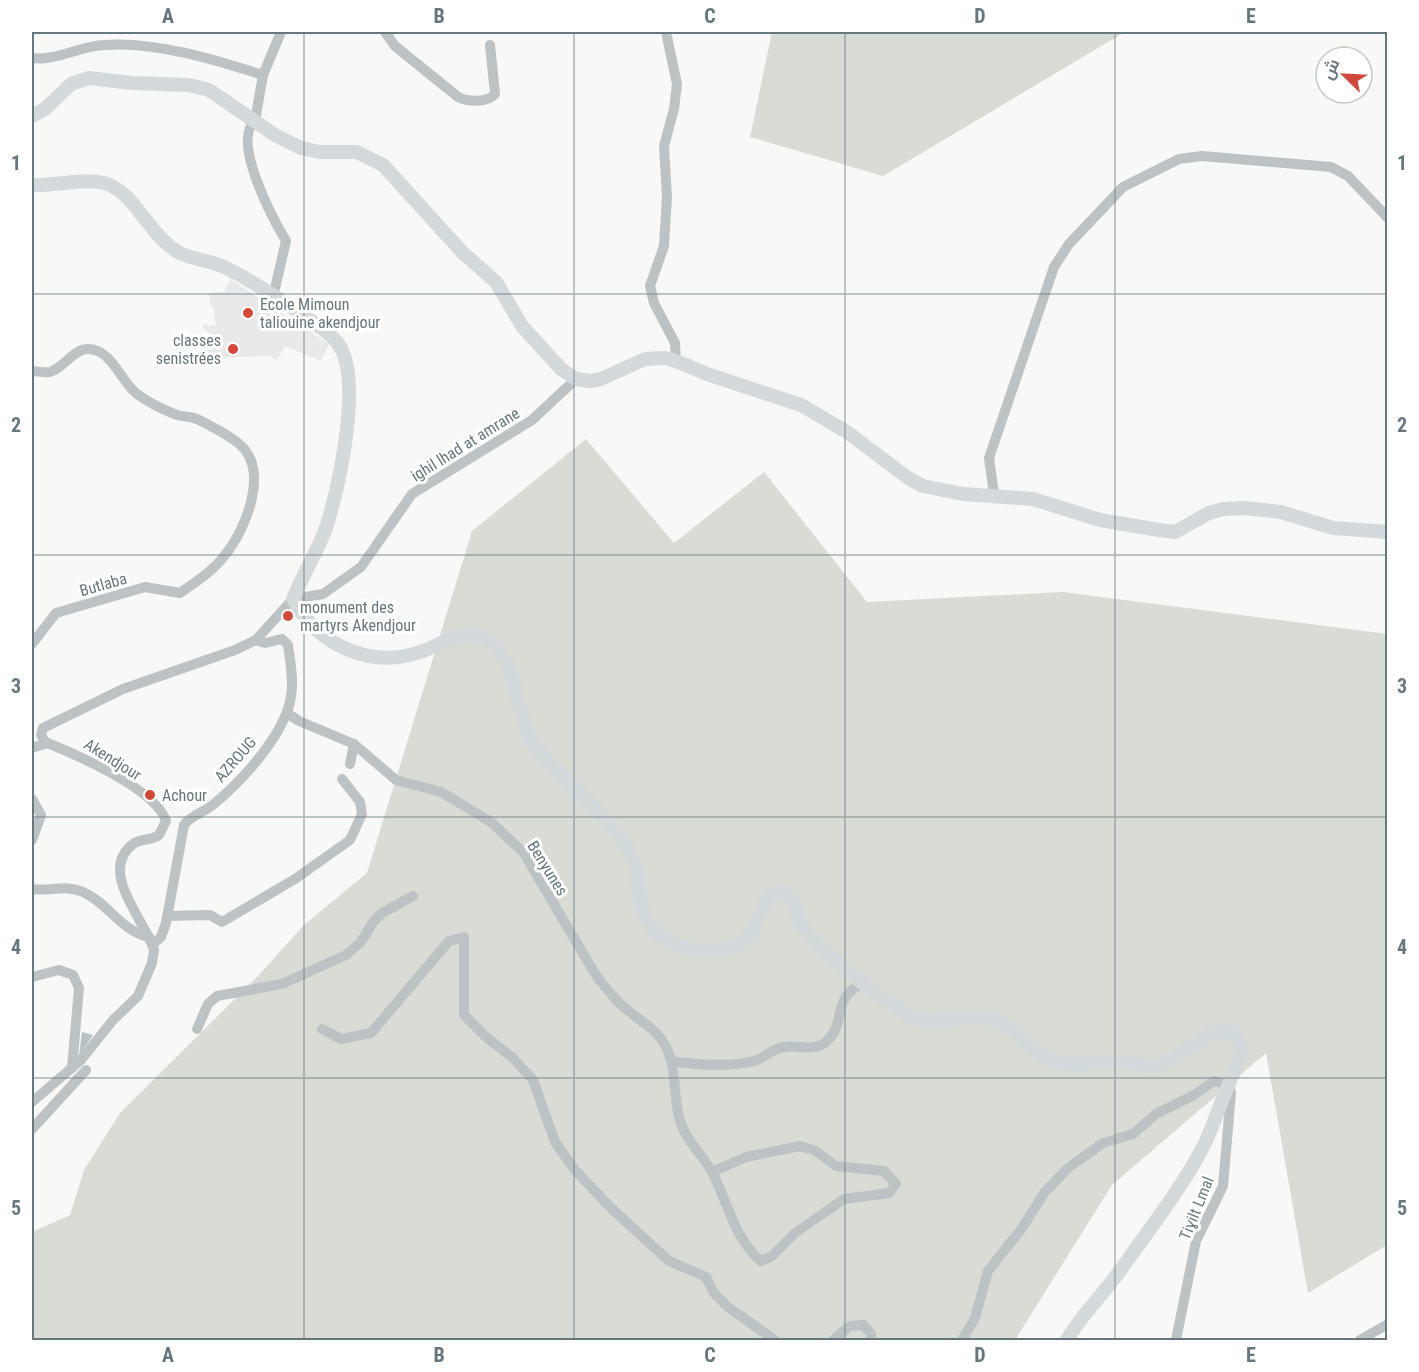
<svg xmlns="http://www.w3.org/2000/svg" width="1419" height="1372" font-family="'Roboto Condensed',Cairo,sans-serif">
  <style>
    .built { fill: #e9e9e9 }
    .green { fill: #d9dcd5 }
    .water { fill: #b6c3c5 }
    .lines { fill: none; stroke-linecap: round; stroke-linejoin: round }
    .minor { stroke: #bdc3c5; stroke-width: 10 }
    .major { stroke: #d4d9db; stroke-width: 14 }
    .grid { fill: none; stroke: #66777d; stroke-width: 1.5; stroke-opacity: 0.55 }
    .poi-dot { fill: #d2493b; stroke: #fff; stroke-width: 2 }
    .labels { text-anchor: middle; stroke-width: 6; stroke-linejoin: round; paint-order: stroke }
    .poi-label { font-size: 16px; fill: #66777d; stroke: #fff; text-anchor: start }
    .street-label { font-size: 16px; fill: #66777d; stroke: #fff }
    .neatline { fill: none; stroke: #66777d; stroke-width: 2 }
    .grid-label { font-size: 20px; text-anchor: middle; font-weight: bold; fill: #66777d }
  </style>
  <rect width="100%" height="100%" fill="#f8f8f6"/>
  <polygon class="built" points="230,279 329,344 321,361 285,346 277,360 270,356 216,358 216,354 207,354 207,347 210,346 209,333 202,327 205,323 208,326 216,325 213,306 210,306 209,293 224,292"/>
  <g class="green">
    <polygon points="772,32 1125,32 883,176 750,137"/>
    <polygon points="586,439 674,543 764,472 867,602 1063,592 1387,634 1387,1245 1308,1293 1266,1053 1112,1185 1015,1340 32,1340 32,1232 70,1215 84,1170 120,1113 258,976 304,925 367,873 472,531"/>
  </g>
  <polygon class="water" points="82,1032 93,1035 79,1056"/>
  <g class="lines">
    <g class="minor">
      <path d="M385,32L395,46L458,97C468,102 487,103 495,94L490,45"/>
      <polyline points="666,32 677,84 674,109 664,146 667,197 664,246 650,286 654,303 675,343 676,361"/>
      <path d="M32,58C56,61 80,46 104,45C155,41 216,60 263,75"/>
      <path d="M273,297L286,241C273,219 231,141 255,121L263,75L281,32"/>
      <path d="M32,371C37,371 44,373 50,372C64,368 73,349 88,349C112,349 121,382 137,394C148,402 164,410 177,415C184,417 193,416 199,420C211,426 227,434 238,443C271,469 246,529 225,555C213,571 197,581 180,593L145,587L56,613L32,644"/>
      <polyline points="994,494 989,458 1054,267 1069,244 1123,187 1179,159 1202,156 1331,167 1348,176 1388,218"/>
      <path d="M287,713L299,721L354,744L396,780L441,792L491,822L523,852L597,977C606,988 614,999 625,1008C638,1020 657,1029 665,1045C677,1067 673,1093 679,1117C684,1139 702,1154 712,1172C727,1200 735,1241 761,1261L772,1256L795,1233L844,1199L889,1193L896,1184L884,1171L836,1166L814,1150L800,1146L746,1157L712,1172"/>
      <polyline points="32,748 47,743"/>
      <polyline points="350,764 354,744"/>
      <polyline points="32,799 41,815 32,840"/>
      <path d="M32,889C49,892 66,884 83,892C108,903 121,931 149,937"/>
      <polyline points="167,916 210,915 222,922 295,879 350,840 362,814 360,802 342,779"/>
      <path d="M152,945L161,937L166,923L184,825C191,815 205,812 214,804C243,780 286,733 291,696C294,680 290,661 288,645L282,639L265,643L256,640"/>
      <polyline points="32,977 59,970 73,975 79,988 72,1068"/>
      <polyline points="197,1029 208,1004 217,996 282,984 346,955 361,942 373,922 382,913 413,896"/>
      <polyline points="322,1029 341,1039 371,1033 449,941 464,937 464,1015 486,1037 512,1057 533,1080 555,1142 575,1170 610,1207 669,1261 706,1277 714,1293 729,1308 775,1340"/>
      <path d="M672,1061C695,1065 732,1067 754,1061C765,1058 772,1049 783,1047C798,1044 814,1053 827,1041C848,1021 829,999 865,982"/>
      <path d="M32,1102L81,1060L113,1020L138,996L152,963L154,950C146,921 97,872 133,844C141,838 151,841 159,835L166,821C156,789 75,754 45,742L41,735L43,728L123,689L235,650L256,640L293,599L323,594L361,567L412,494L532,420L576,379"/>
      <polyline points="32,1129 86,1070"/>
      <polyline points="833,1340 850,1326 863,1325 871,1333 871,1340"/>
      <polyline points="962,1340 975,1318 988,1271 1022,1228 1045,1192 1068,1168 1103,1143 1133,1134 1156,1114 1194,1095 1214,1081 1228,1085 1231,1093 1223,1186 1196,1241 1176,1340"/>
      <polyline points="1360,1340 1388,1324"/>
    </g>
    <g class="major">
      <polyline points="32,116 45,109 71,84 89,78 132,83 189,85 209,90 275,135 301,148 320,152 357,152 383,165 463,253 496,282 522,326 561,369 576,379 590,381 601,379 645,359 665,358 676,361 707,374 801,405 847,432 908,478 923,486 963,494 1033,499 1100,520 1159,530 1175,532 1209,513 1223,509 1245,508 1281,512 1333,528 1388,532"/>
      <path d="M32,185C55,186 81,178 104,183C134,190 150,238 180,253C192,259 206,260 219,265C239,272 324,326 337,342C364,376 339,485 327,525C318,551 303,574 293,599C318,646 372,670 423,651C443,644 466,626 487,640C519,662 515,708 530,739C538,754 551,765 563,777C585,799 610,821 627,847C644,873 633,909 656,932C671,946 694,952 715,950C771,947 750,897 779,891C799,897 794,916 805,930C818,949 893,1010 914,1017C941,1026 968,1013 995,1020C1014,1025 1025,1046 1041,1056C1063,1070 1096,1060 1121,1061C1133,1062 1145,1067 1157,1066C1176,1063 1229,1005 1240,1043C1244,1058 1233,1072 1228,1086C1219,1106 1213,1128 1202,1149C1181,1189 1145,1235 1119,1272C1102,1296 1081,1315 1067,1340"/>
    </g>
  </g>
  <path class="grid" d="M304,32V1340M574,32V1340M845,32V1340M1115,32V1340M32,294H1388M32,555H1388M32,817H1388M32,1078H1388"/>
  <g class="poi-dot">
    <circle cx="248" cy="313" r="6"/>
    <circle cx="233" cy="349" r="6"/>
    <circle cx="288" cy="616" r="6"/>
    <circle cx="150" cy="795" r="6"/>
  </g>
  <g class="labels">
    <g class="poi-label">
      <text x="260" y="310">Ecole Mimoun<tspan x="260" dy="18">taliouine akendjour</tspan></text>
      <text x="221" y="346" text-anchor="end">classes<tspan x="221" dy="18">senistrées</tspan></text>
      <text x="300" y="613">monument des<tspan x="300" dy="18">martyrs Akendjour</tspan></text>
      <text x="162" y="801">Achour</text>
    </g>
    <g class="street-label">
      <text transform="translate(465 444) rotate(-32)" y="6">ighil lhad at amrane</text>
      <text transform="translate(103 584) rotate(-16)" y="6">Butlaba</text>
      <text transform="translate(113 759) rotate(32)" y="6">Akendjour</text>
      <text transform="translate(235 759) rotate(-49)" y="6">AZROUG</text>
      <text transform="translate(548 868) rotate(58)" y="6">Benyunes</text>
      <text transform="translate(1196 1208) rotate(-68)" y="6">Tiɣilt Lmal</text>
    </g>
  </g>
  <rect width="1419" height="1372" fill="none" stroke="#ffffff" stroke-width="66"/>
  <g transform="translate(1344 75) rotate(294)"><circle r="28" fill="#ffffff" stroke="#c2c9cb" stroke-width="1.5"/>
  <path d="M0-4.5L10 22L0 15L-10 22Z" fill="#d2493b"/>
  <text y="-9" font-size="16" font-weight="bold" text-anchor="middle" fill="#66777d">ش</text>
  </g>
  <rect x="33" y="33" width="1353" height="1306" class="neatline"/>
  <g class="grid-label">
    <text x="168" y="23">A</text>
    <text x="439" y="23">B</text>
    <text x="710" y="23">C</text>
    <text x="980" y="23">D</text>
    <text x="1251" y="23">E</text>
    <text x="16" y="170">1</text>
    <text x="1402" y="170">1</text>
    <text x="16" y="432">2</text>
    <text x="1402" y="432">2</text>
    <text x="16" y="693">3</text>
    <text x="1402" y="693">3</text>
    <text x="16" y="954">4</text>
    <text x="1402" y="954">4</text>
    <text x="16" y="1215">5</text>
    <text x="1402" y="1215">5</text>
    <text x="168" y="1362">A</text>
    <text x="439" y="1362">B</text>
    <text x="710" y="1362">C</text>
    <text x="980" y="1362">D</text>
    <text x="1251" y="1362">E</text>
  </g>
</svg>
